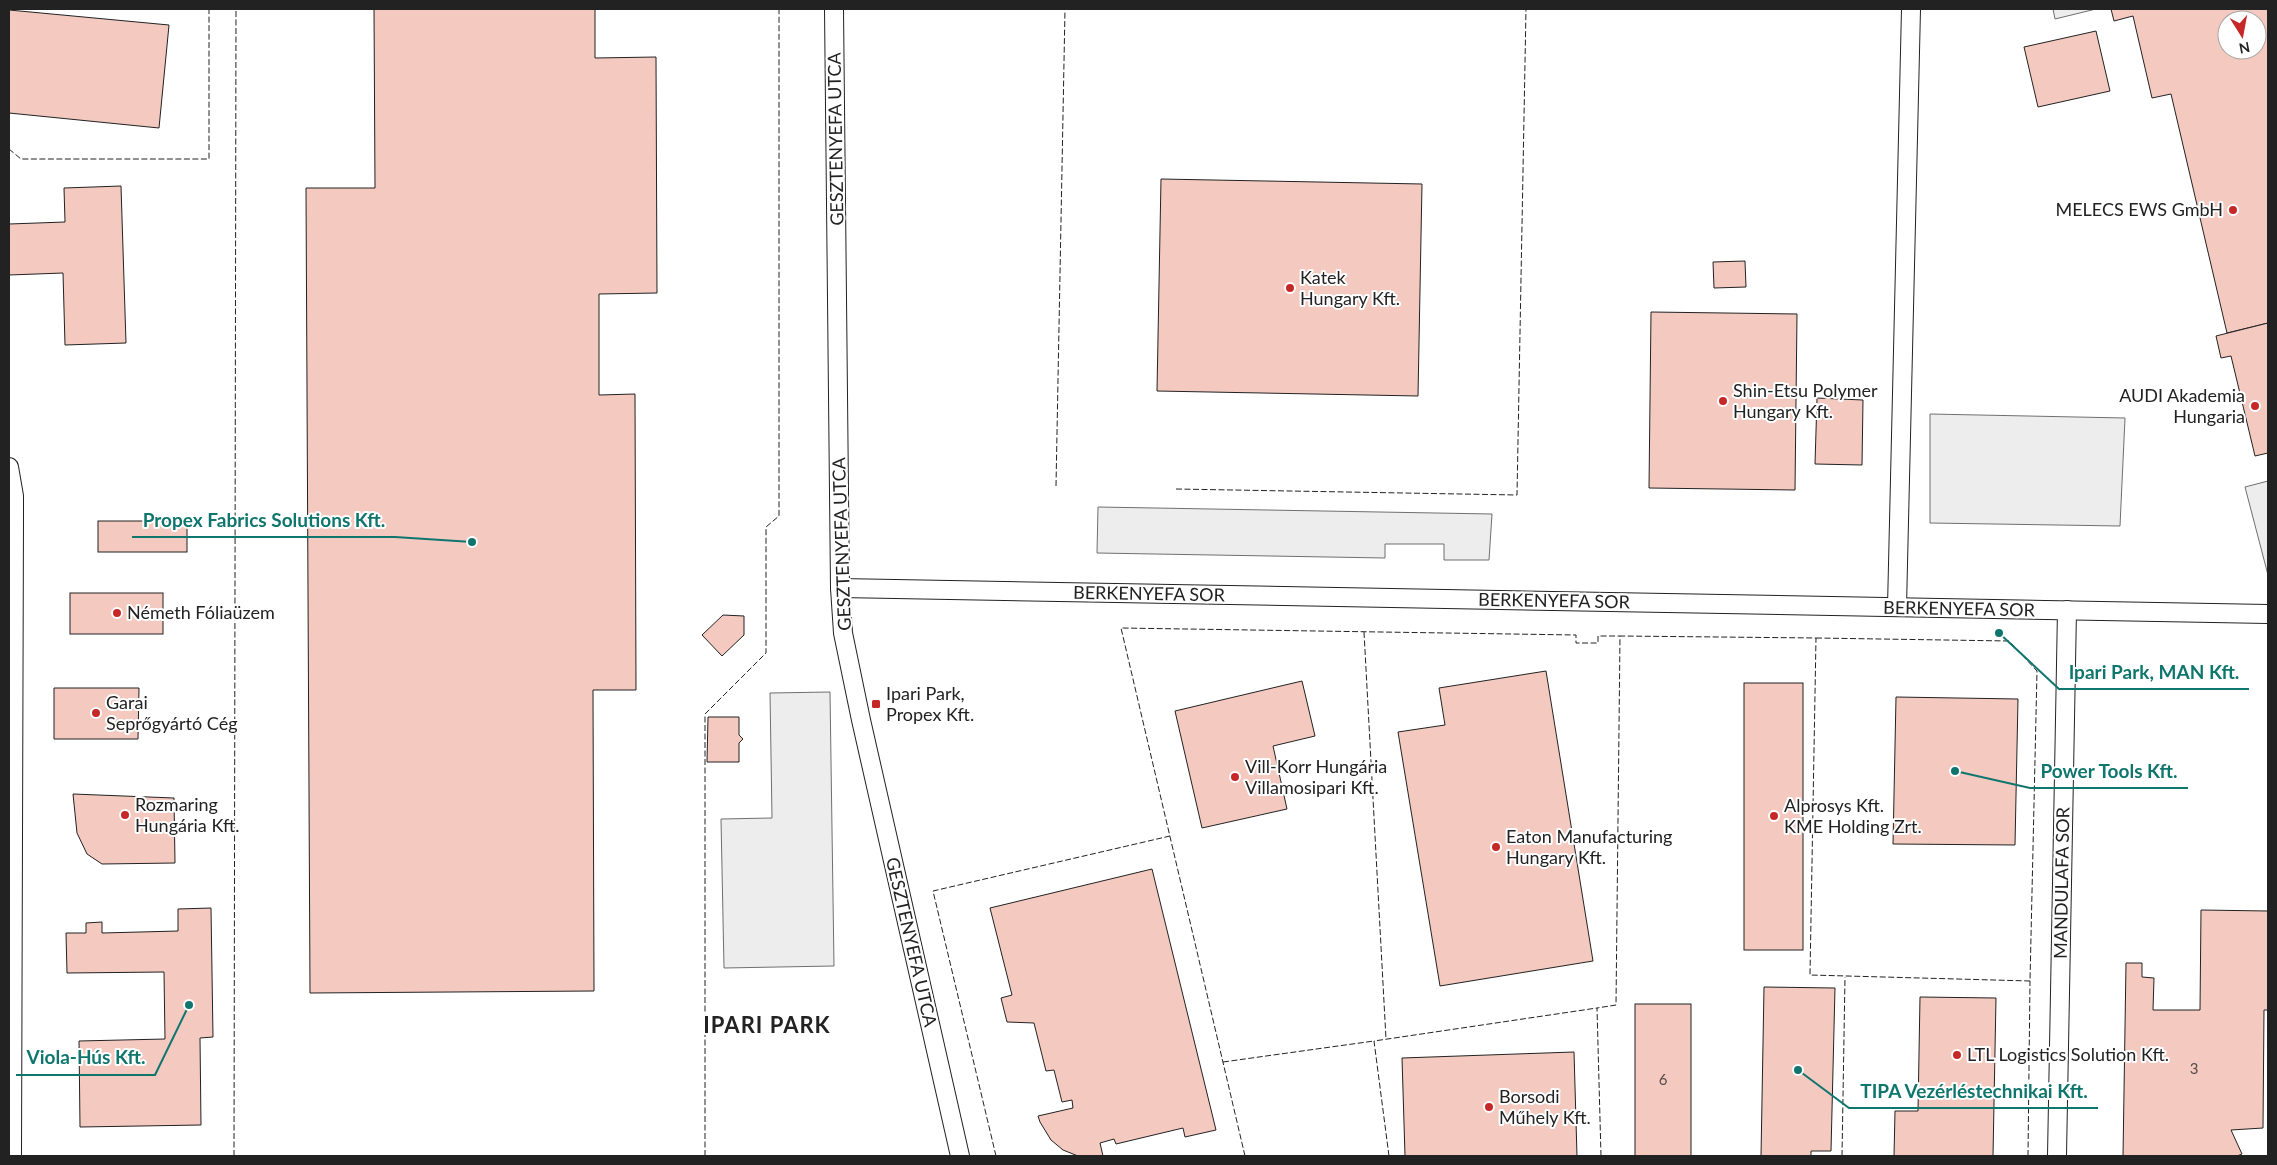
<svg xmlns="http://www.w3.org/2000/svg" width="2277" height="1165" font-family="Lato,sans-serif">
  <style>
    .parking { fill: #ededed; stroke: #6f6f6f }
    .building { fill: #f3c9c0; stroke: #222; fill-rule: evenodd }
    .lines { fill: none; stroke-linecap: round; stroke-linejoin: round }
    .street-casing { stroke: #222; stroke-width: 20 }
    .street { stroke: #fff; stroke-width: 18 }
    .fence { stroke: #222; stroke-width: 1; stroke-dasharray: 6 2.5; stroke-linecap: butt }
    .poi-dot { fill: #c62828; stroke: #fff; stroke-width: 2 }
    .labels { text-anchor: middle; stroke-width: 4; stroke-linejoin: round; paint-order: stroke }
    .number-label { font-size: 15px; fill: #564c4a }
    .street-label { font-size: 18px; fill: #222; stroke: #fff }
    .poi-label { font-size: 18px; fill: #222; stroke: #fff; text-anchor: start }
    .district-label { font-size: 22px; font-weight: bold; letter-spacing: 1px; fill: #222; stroke: #fff }
    .leader { fill: none; stroke: #0f766e; stroke-width: 2 }
    .callout-dot { fill: #0f766e; stroke: #fff; stroke-width: 2 }
    .callout-label { font-size: 19px; text-anchor: middle; font-weight: bold; fill: #0f766e; stroke: #fff; stroke-width: 4; stroke-linejoin: round; paint-order: stroke }
  </style>
  <rect width="100%" height="100%" fill="#fff"/>
  <g class="parking">
    <polygon points="2053,9 2096,9 2055,19"/>
    <polygon points="1930,414 2125,418 2120,526 1930,523"/>
    <polygon points="2268,481 2268,575 2245,487"/>
    <polygon points="1098,507 1492,514 1489,560 1444,560 1444,544 1385,544 1385,558 1097,553"/>
    <polygon points="830,692 834,966 724,968 721,819 772,818 770,693"/>
  </g>
  <g class="building">
    <polygon points="374,9 595,9 595,58 656,57 657,293 599,294 599,395 635,394 636,690 593,690 594,991 310,993 306,188 375,188"/>
    <path d="M2111,9H2268V323L2227,333L2171,94L2152,98L2133,16L2114,21ZM2227,20H2257V50H2227Z"/>
    <polygon points="9,10 169,25 159,128 9,113"/>
    <polygon points="2096,31 2110,91 2038,107 2024,47"/>
    <polygon points="1161,179 1422,184 1418,396 1157,391"/>
    <polygon points="121,186 126,343 65,345 63,273 9,275 9,224 65,222 64,188"/>
    <polygon points="1745,261 1746,287 1714,288 1713,262"/>
    <polygon points="1651,312 1797,314 1795,490 1649,488"/>
    <polygon points="2268,323 2268,453 2255,456 2231,356 2221,358 2216,336"/>
    <polygon points="1817,398 1863,400 1862,465 1815,464"/>
    <rect x="98" y="521" width="89" height="31"/>
    <rect x="70" y="593" width="93" height="41"/>
    <polygon points="723,615 744,616 744,635 722,656 702,635"/>
    <polygon points="1546,671 1593,961 1440,986 1398,732 1445,725 1439,688"/>
    <polygon points="1302,681 1315,736 1273,746 1287,809 1202,828 1175,711"/>
    <rect x="1744" y="683" width="59" height="267"/>
    <polygon points="54,688 139,688 138,739 54,739"/>
    <polygon points="1896,697 2018,699 2015,845 1893,844"/>
    <polygon points="708,717 739,717 739,735 743,739 739,743 739,762 707,762"/>
    <polygon points="73,794 174,798 175,863 102,864 87,854 77,833"/>
    <polygon points="1152,869 1216,1130 1185,1137 1183,1128 1116,1144 1114,1139 1100,1143 1103,1156 1078,1156 1063,1150 1051,1140 1040,1122 1038,1116 1073,1108 1072,1100 1062,1102 1054,1070 1046,1071 1034,1023 1007,1022 1001,998 1012,995 990,908"/>
    <polygon points="211,908 213,1037 200,1038 201,1125 80,1127 79,1041 165,1039 164,972 67,973 66,933 86,933 86,923 102,922 102,933 178,931 178,909"/>
    <polygon points="2201,910 2268,911 2268,1010 2264,1010 2263,1128 2231,1130 2242,1154 2237,1156 2123,1156 2126,963 2142,963 2142,977 2154,978 2153,1010 2200,1010"/>
    <polygon points="1764,987 1835,988 1831,1151 1811,1151 1811,1156 1761,1156"/>
    <polygon points="1920,997 1996,998 1993,1156 1894,1156 1895,1111 1918,1111"/>
    <rect x="1635" y="1004" width="56" height="152"/>
    <polygon points="1574,1052 1577,1156 1405,1156 1402,1058"/>
  </g>
  <g class="lines">
    <g class="street-casing">
      <g id="street">
        <polyline points="834,9 840,588 843,633 861,720 960,1156"/>
        <polyline points="9,467 14,496 14,516 12,1156"/>
        <polyline points="840,588 2268,614"/>
        <polyline points="1897,607 1911,9"/>
        <polyline points="2057,1156 2067,610"/>
      </g>
    </g>
    <use href="#street" class="street"/>
    <g class="fence">
      <polyline points="9,149 21,159 209,159 209,9"/>
      <polyline points="1056,486 1065,9"/>
      <polyline points="1176,489 1517,495 1526,9"/>
      <polyline points="1364,632 1386,1039"/>
      <polygon points="1816,638 2009,641 2037,671 2030,981 1810,975"/>
      <polyline points="1223,1062 1374,1041"/>
      <polyline points="234,1156 236,9"/>
      <polyline points="705,1156 705,714 766,653 766,527 779,516 779,9"/>
      <polyline points="996,1156 933,891 1170,836"/>
      <polyline points="1245,1156 1121,628 1576,635 1576,643 1598,643 1598,636 1620,636"/>
      <polyline points="1389,1156 1374,1041 1597,1008"/>
      <polyline points="1601,1156 1597,1008 1616,1005 1620,636 1816,638"/>
      <polyline points="1842,1156 1845,977"/>
      <polyline points="2028,1156 2030,981"/>
    </g>
  </g>
  <g class="poi-dot">
    <circle cx="2233" cy="210" r="5"/>
    <circle cx="1290" cy="288" r="5"/>
    <circle cx="1723" cy="401" r="5"/>
    <circle cx="2255" cy="406" r="5"/>
    <circle cx="117" cy="613" r="5"/>
    <rect x="871" y="699" width="10" height="10" rx="2.5"/>
    <circle cx="96" cy="713" r="5"/>
    <circle cx="1235" cy="777" r="5"/>
    <circle cx="125" cy="815" r="5"/>
    <circle cx="1774" cy="816" r="5"/>
    <circle cx="1496" cy="847" r="5"/>
    <circle cx="1957" cy="1055" r="5"/>
    <circle cx="1489" cy="1107" r="5"/>
  </g>
  <g class="labels">
    <g class="number-label">
      <text x="2194" y="1074">3</text>
      <text x="1663" y="1085">6</text>
    </g>
    <g class="street-label">
      <text transform="translate(836 139) rotate(-91)" y="6">GESZTENYEFA UTCA</text>
      <text transform="translate(842 544) rotate(-92)" y="6">GESZTENYEFA UTCA</text>
      <text transform="translate(1149 594) rotate(1)" y="6">BERKENYEFA SOR</text>
      <text transform="translate(1554 601) rotate(1)" y="6">BERKENYEFA SOR</text>
      <text transform="translate(1959 609) rotate(1)" y="6">BERKENYEFA SOR</text>
      <text transform="translate(2062 883) rotate(-89)" y="6">MANDULAFA SOR</text>
      <text transform="translate(911 942) rotate(77)" y="6">GESZTENYEFA UTCA</text>
    </g>
    <g class="poi-label">
      <text x="2223" y="216" text-anchor="end">MELECS EWS GmbH</text>
      <text x="1300" y="284">Katek<tspan x="1300" dy="21">Hungary Kft.</tspan></text>
      <text x="1733" y="397">Shin-Etsu Polymer<tspan x="1733" dy="21">Hungary Kft.</tspan></text>
      <text x="2245" y="402" text-anchor="end">AUDI Akademia<tspan x="2245" dy="21">Hungaria</tspan></text>
      <text x="127" y="619">Németh Fóliaüzem</text>
      <text x="886" y="700">Ipari Park,<tspan x="886" dy="21">Propex Kft.</tspan></text>
      <text x="106" y="709">Garai<tspan x="106" dy="21">Seprőgyártó Cég</tspan></text>
      <text x="1245" y="773">Vill-Korr Hungária<tspan x="1245" dy="21">Villamosipari Kft.</tspan></text>
      <text x="135" y="811">Rozmaring<tspan x="135" dy="21">Hungária Kft.</tspan></text>
      <text x="1784" y="812">Alprosys Kft.<tspan x="1784" dy="21">KME Holding Zrt.</tspan></text>
      <text x="1506" y="843">Eaton Manufacturing<tspan x="1506" dy="21">Hungary Kft.</tspan></text>
      <text x="1967" y="1061">LTL Logistics Solution Kft.</text>
      <text x="1499" y="1103">Borsodi<tspan x="1499" dy="21">Műhely Kft.</tspan></text>
    </g>
    <g class="district-label">
      <text x="767" y="1033">IPARI PARK</text>
    </g>
  </g>
  <path class="leader" d="M472 542L395 537H132M1999 633L2059 689H2249M1955 771L2030 788H2188M189 1005L155 1075H16M1798 1070L1849 1108H2098"/>
  <g class="callout-dot">
    <circle cx="472" cy="542" r="5"/>
    <circle cx="1999" cy="633" r="5"/>
    <circle cx="1955" cy="771" r="5"/>
    <circle cx="189" cy="1005" r="5"/>
    <circle cx="1798" cy="1070" r="5"/>
  </g>
  <g class="callout-label">
    <text x="264" y="527">Propex Fabrics Solutions Kft.</text>
    <text x="2154" y="679">Ipari Park, MAN Kft.</text>
    <text x="2109" y="778">Power Tools Kft.</text>
    <text x="86" y="1064">Viola-Hús Kft.</text>
    <text x="1974" y="1098">TIPA Vezérléstechnikai Kft.</text>
  </g>
  <rect width="2277" height="1165" fill="none" stroke="#222222" stroke-width="20"/>
  <g transform="translate(2242 35) rotate(169)"><circle r="24" fill="#ffffff" stroke="#a7a7a7"/>
  <path d="M0-4L9 19L0 12L-9 19Z" fill="#c62828"/>
  <text y="-8" font-size="14" font-weight="bold" text-anchor="middle" fill="#222222">N</text>
  </g>
</svg>
